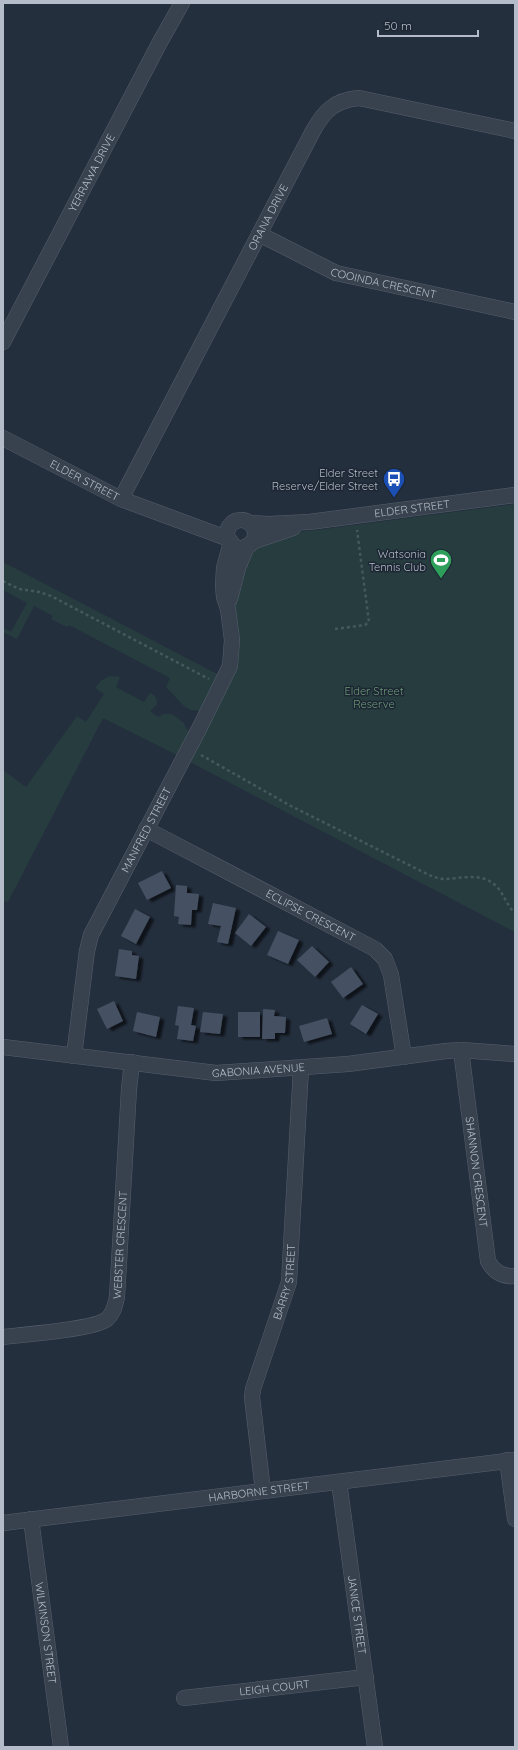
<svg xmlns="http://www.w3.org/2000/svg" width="518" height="1750" font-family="Quicksand,sans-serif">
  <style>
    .green { fill: #263c3f }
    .building { fill: #455162; filter: url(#shadow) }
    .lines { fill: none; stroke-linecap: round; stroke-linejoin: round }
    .minor-casing { stroke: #565f6c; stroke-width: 16 }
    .path { stroke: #44595c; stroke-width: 2.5; stroke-dasharray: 3 3; stroke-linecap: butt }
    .minor { stroke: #38414e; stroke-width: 15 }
    .labels { text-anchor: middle; stroke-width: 3; stroke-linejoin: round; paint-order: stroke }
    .street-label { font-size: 11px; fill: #b4bcc9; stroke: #1d2633 }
    .poi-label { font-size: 11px; fill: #b4bcc9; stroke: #1d2633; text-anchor: end }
    .park-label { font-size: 11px; fill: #6b9a76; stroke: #1d2633 }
  </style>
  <defs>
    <filter id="shadow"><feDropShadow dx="4.5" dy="2.5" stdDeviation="1" flood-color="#0009"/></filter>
  </defs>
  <rect width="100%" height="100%" fill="#242f3e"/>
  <g class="green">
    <polygon points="515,504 515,932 188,761 230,681 234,603 251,551 259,545 284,535 301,532"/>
    <polygon points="3,562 219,675 201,711 191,710 185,707 166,687 170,678 69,625 67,627 51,619 53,616 34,606 17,639 3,632 3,628 11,632 27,603 3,590"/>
    <path d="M110,676L120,677L116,687L144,702L150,693C155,695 157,698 157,704L150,711L158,717C171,709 174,716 184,723L186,728L190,732L177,755L103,718L8,902L3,901V770L26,787L77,716L86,722L104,694L95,688L102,680Z"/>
  </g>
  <g class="building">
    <polygon points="162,871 171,888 147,900 138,883"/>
    <polygon points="176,885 187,886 187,893 199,894 197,910 192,910 191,925 178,924 179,917 174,916"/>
    <polygon points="213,903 236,908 228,944 217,942 221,926 208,924"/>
    <polygon points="135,909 150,917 136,944 121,936"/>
    <polygon points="249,914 266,927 251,946 235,933"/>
    <polygon points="278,931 299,940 288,964 267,955"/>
    <polygon points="312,946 329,962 315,977 297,960"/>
    <polygon points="119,949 132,951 132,955 139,956 136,979 115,976"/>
    <polygon points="351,967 363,984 343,998 331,982"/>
    <polygon points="114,1001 123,1021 107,1029 97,1009"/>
    <polygon points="362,1005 378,1014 366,1034 350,1024"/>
    <polygon points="178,1006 194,1008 191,1025 196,1026 193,1041 177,1039 179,1026 175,1025"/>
    <polygon points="263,1009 275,1010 274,1016 286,1017 285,1033 275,1033 275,1039 262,1039"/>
    <polygon points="137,1012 160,1017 156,1037 133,1031"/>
    <polygon points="203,1012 223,1014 220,1034 200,1032"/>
    <rect x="238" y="1012" width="22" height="25"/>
    <polygon points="327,1018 332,1034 304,1042 299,1026"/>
  </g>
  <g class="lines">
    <g class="minor-casing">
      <g id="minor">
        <path id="s1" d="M259,234L336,273L515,312"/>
        <path id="s2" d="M3,342L160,42L182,3"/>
        <path id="s3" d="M3,438L121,499L229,539"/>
        <path id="s4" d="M121,499L313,131C324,111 335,100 359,98L515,131"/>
        <circle cx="241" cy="534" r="14"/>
        <path id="s5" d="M250,523L269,524L309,522L515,495"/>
        <polyline points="252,542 293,528"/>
        <polyline points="230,599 238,568 247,546"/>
        <path id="s6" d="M146,829L375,949L385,959L391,975L404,1057"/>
        <path id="s7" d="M3,1047L216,1073L348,1064L446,1051L461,1050L515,1054"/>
        <path id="s8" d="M461,1050L488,1261C494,1272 503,1277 515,1276"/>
        <path id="s9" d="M74,1056L87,951L91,935L200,727L230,666L232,640L228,609L224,597L223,586L224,568L231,542"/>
        <path id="s10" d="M3,1337C22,1335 96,1329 107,1319C114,1313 115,1305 117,1297L129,1089L132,1062"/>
        <polyline points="507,1460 515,1519"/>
        <path id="s11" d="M339,1482L375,1747"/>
        <path id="s12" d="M263,1491L252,1397L253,1389L289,1282L301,1068"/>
        <path id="s13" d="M31,1519L61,1747"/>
        <path id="s14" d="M3,1523L515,1460"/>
        <path id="s15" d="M184,1698L366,1677"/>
      </g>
    </g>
    <g class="path">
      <polyline points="3,581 19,589 39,592 51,596 209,679"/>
      <polyline points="335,629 365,625 369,622 357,530"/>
      <path d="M201,755L291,806L425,873C431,876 436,878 443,879C459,879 482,872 495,885C504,893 506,905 515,913"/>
    </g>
    <use href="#minor" class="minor"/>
  </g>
  <defs>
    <g id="bus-pin" transform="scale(1.15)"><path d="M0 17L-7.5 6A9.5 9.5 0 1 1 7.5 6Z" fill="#1a4fb4" stroke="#1d2633"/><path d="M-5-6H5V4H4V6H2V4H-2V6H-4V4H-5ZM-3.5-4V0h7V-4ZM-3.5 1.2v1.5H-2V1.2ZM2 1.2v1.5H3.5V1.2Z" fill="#fff"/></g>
    <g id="stadium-pin" transform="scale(1.15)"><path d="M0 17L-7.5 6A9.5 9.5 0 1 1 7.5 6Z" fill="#2e9e5b" stroke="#1d2633"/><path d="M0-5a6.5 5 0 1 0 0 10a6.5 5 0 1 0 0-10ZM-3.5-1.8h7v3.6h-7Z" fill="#fff"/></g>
  </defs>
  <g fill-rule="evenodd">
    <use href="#bus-pin" x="394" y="479"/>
    <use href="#stadium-pin" x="441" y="560"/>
  </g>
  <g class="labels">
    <g class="street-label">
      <text dy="4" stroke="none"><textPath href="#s2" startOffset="191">YERRAWA DRIVE</textPath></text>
      <text dy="4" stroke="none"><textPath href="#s4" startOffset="318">ORANA DRIVE</textPath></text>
      <text dy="4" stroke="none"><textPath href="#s1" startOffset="135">COOINDA CRESCENT</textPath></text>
      <text dy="4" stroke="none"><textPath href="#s3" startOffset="92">ELDER STREET</textPath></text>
      <text dy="4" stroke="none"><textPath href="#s5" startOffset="163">ELDER STREET</textPath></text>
      <text dy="4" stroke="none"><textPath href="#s9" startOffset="241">MANFRED STREET</textPath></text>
      <text dy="4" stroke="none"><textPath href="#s6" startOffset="186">ECLIPSE CRESCENT</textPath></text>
      <text dy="4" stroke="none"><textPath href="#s7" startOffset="257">GABONIA AVENUE</textPath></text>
      <text dy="4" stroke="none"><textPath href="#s8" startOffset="123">SHANNON CRESCENT</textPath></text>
      <text dy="4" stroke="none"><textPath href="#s10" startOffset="183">WEBSTER CRESCENT</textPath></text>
      <text dy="4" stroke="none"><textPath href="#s12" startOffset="215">BARRY STREET</textPath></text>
      <text dy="4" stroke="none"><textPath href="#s14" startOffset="258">HARBORNE STREET</textPath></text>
      <text dy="4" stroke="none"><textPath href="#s11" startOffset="134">JANICE STREET</textPath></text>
      <text dy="4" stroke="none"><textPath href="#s13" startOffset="115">WILKINSON STREET</textPath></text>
      <text dy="4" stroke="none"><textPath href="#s15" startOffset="91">LEIGH COURT</textPath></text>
    </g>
    <g class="poi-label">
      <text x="378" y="477">Elder Street<tspan x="378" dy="13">Reserve/Elder Street</tspan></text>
      <text x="426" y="558">Watsonia<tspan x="426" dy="13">Tennis Club</tspan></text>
    </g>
    <g class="park-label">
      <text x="374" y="695">Elder Street<tspan x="374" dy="13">Reserve</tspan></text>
    </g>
  </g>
  <rect width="518" height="1750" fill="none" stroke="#b4bcc9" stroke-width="8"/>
  <path d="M378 30v6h100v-6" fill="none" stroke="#b4bcc9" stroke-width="2"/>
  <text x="384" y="30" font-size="12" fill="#b4bcc9" stroke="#1d2633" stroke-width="3" paint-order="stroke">50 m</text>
</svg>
